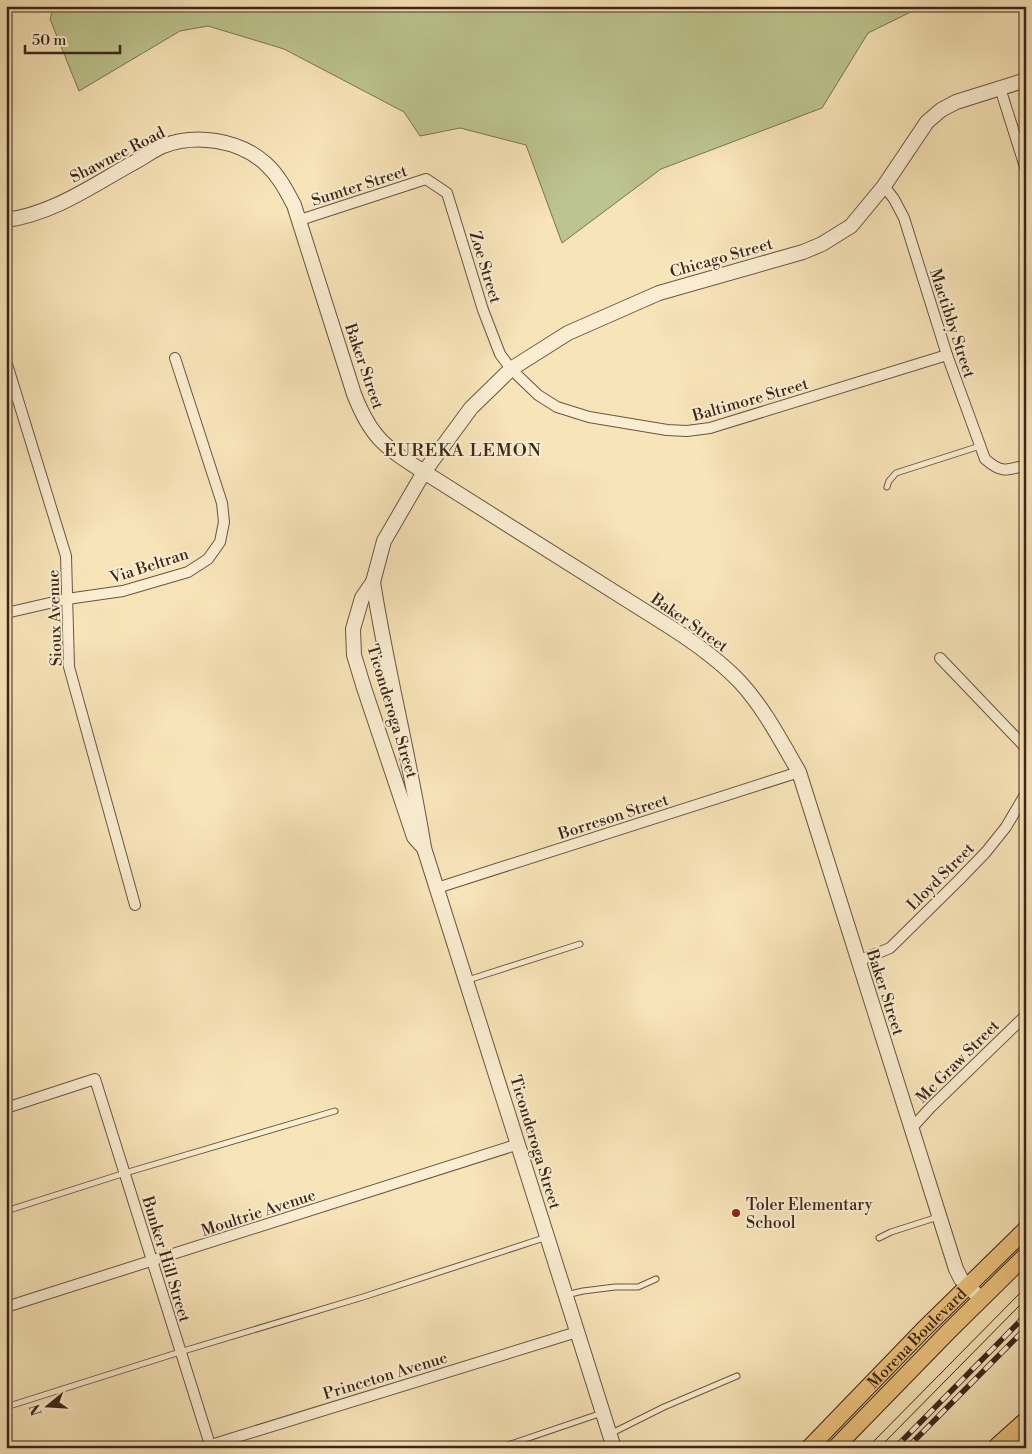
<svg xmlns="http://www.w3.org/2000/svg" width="1032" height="1454" font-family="'Libre Bodoni',serif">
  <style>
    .grass { fill: #bcc48f; stroke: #7c7454 }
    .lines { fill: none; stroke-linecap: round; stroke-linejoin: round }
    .service-casing { stroke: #6c5541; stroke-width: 7 }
    .minor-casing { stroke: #6c5541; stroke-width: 12 }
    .tertiary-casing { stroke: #6c5541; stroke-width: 16 }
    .primary-casing { stroke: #3d2519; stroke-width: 18 }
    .motorway-casing { stroke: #3d2519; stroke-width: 21 }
    .service { stroke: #faedd1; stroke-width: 5 }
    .minor { stroke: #faedd1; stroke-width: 10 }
    .tertiary { stroke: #faedd1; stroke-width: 14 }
    .primary { stroke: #ecc27c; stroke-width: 16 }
    .motorway { stroke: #ecc27c; stroke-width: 19 }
    .tram { stroke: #3d2519; stroke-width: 1 }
    .rail-casing { stroke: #3d2519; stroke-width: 5.5 }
    .rail { stroke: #faedd1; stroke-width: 4; stroke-dasharray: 11; stroke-linecap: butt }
    .poi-dot { fill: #8f2418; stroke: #faedd1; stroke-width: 2 }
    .labels { text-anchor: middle; stroke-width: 4; stroke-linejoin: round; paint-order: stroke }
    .street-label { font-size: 16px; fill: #3d2519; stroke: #faedd1 }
    .poi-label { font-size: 16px; fill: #3d2519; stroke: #faedd1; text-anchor: start }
    .neighbourhood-label { font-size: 18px; letter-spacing: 1px; fill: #3d2519; stroke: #faedd1 }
  </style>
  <rect width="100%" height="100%" fill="#f7e4b8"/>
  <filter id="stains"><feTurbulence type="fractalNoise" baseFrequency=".004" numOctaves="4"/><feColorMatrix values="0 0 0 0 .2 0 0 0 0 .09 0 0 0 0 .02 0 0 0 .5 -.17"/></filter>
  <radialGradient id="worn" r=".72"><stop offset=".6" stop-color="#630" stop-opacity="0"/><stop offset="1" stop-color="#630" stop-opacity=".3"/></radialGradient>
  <polygon class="grass" points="54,6 923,6 868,33 822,108 661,169 562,243 526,145 460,128 420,136 404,112 284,49 208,26 180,31 79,91 50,19"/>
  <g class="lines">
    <g class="service-casing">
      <g id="service">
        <polyline points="887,487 889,481 896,473 980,446"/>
        <polyline points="468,980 580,944"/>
        <polyline points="6,1211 125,1173 335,1111"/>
        <polyline points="879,1238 891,1232 938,1217"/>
        <polyline points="566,1295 583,1291 615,1287 638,1287 656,1279"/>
        <polyline points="6,1407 180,1352 363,1297 547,1237"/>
        <polyline points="610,1434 664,1407 737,1376"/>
        <polyline points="499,1448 602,1413"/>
      </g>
    </g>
    <g class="minor-casing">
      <g id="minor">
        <polyline points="1000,88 1026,170"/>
        <path d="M884,186L894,199L904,218L947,355L985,459C1001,473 1006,471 1026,465"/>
        <polyline points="300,220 426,179 447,193 483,310 500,354 511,369 538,395 557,407 589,417 667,430 687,431 710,428 947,355"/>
        <polyline points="6,361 66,556 69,667 135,905"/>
        <polyline points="6,613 67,599 123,591 188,572 208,559 220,542 224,522 222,503 175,358"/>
        <polyline points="940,658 1026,748"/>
        <polyline points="437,888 799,772"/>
        <polyline points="858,961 890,948 959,880 986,852 1006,827 1026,793"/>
        <polyline points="6,1108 95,1079 211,1448"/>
        <polyline points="911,1129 930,1108 1026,1015"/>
        <polyline points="6,1307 519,1144"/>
        <polyline points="201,1448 577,1332"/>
      </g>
    </g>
    <g class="tertiary-casing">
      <g id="tertiary">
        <path d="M6,220C53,214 93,185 133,163C143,158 153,150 163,146C196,133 240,140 266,164C279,176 286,190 294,205L354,394C371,438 385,447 424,472L670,627C695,643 719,660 740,682C764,708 781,741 799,772L956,1269L961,1279L981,1299"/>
        <path d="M373,582C387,671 410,759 424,848L614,1448"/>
        <polyline points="424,848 414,837 364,688 354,655 353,629 362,598 373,582 384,541 424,472 471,408 511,369 568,333 659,293 803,252 822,244 851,226 884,186 927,122 941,110 956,102 1026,80"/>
      </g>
    </g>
    <g class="primary-casing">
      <g id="primary">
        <path id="s1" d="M809,1448L923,1330L1026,1229"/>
        <polyline points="835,1448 949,1331 1026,1255"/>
      </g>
    </g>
    <g class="motorway-casing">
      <polyline id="motorway" points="997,1448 1026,1422"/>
    </g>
    <use href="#service" class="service"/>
    <use href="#minor" class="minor"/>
    <use href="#tertiary" class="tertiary"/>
    <use href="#primary" class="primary"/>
    <use href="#motorway" class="motorway"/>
    <g class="tram">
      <polyline points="867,1448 1026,1287"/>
      <polyline points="879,1448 1026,1299"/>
    </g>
    <g class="rail-casing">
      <g id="rail">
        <polyline points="895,1448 1026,1315"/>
        <polyline points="907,1448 1026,1328"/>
      </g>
    </g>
    <use href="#rail" class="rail"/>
  </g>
  <circle class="poi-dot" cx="736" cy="1213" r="5"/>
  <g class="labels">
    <g class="street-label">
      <text transform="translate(117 154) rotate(-27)" y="6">Shawnee Road</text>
      <text transform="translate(359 185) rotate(-18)" y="6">Sumter Street</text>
      <text transform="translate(721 257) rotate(-16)" y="6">Chicago Street</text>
      <text transform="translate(486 267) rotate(73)" y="6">Zoe Street</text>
      <text transform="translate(953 323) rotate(72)" y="6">Mactibby Street</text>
      <text transform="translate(365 366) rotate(71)" y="6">Baker Street</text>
      <text transform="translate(750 399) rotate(-16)" y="6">Baltimore Street</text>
      <text transform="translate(149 565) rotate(-18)" y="6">Via Beltran</text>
      <text transform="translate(54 618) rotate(-92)" y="6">Sioux Avenue</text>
      <text transform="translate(690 622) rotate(35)" y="6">Baker Street</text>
      <text transform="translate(393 711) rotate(73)" y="6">Ticonderoga Street</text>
      <text transform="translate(613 816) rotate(-18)" y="6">Borreson Street</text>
      <text transform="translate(940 876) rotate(-45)" y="6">Lloyd Street</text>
      <text transform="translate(886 992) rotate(72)" y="6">Baker Street</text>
      <text transform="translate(957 1061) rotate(-45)" y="6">Mc Graw Street</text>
      <text transform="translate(536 1142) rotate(73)" y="6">Ticonderoga Street</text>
      <text transform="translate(258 1212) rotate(-18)" y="6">Moultrie Avenue</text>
      <text transform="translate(167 1259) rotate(73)" y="6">Bunker Hill Street</text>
      <text dy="6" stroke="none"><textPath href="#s1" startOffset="154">Morena Boulevard</textPath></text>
      <text transform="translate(385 1375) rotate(-17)" y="6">Princeton Avenue</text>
    </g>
    <g class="poi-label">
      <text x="746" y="1210">Toler Elementary<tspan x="746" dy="18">School</tspan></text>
    </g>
    <g class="neighbourhood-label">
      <text x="463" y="456">EUREKA LEMON</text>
    </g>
  </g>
  <rect width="1032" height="1454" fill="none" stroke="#f7e4b8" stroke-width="25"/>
  <rect x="8" y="8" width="1017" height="1439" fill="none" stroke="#3d2519" stroke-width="2.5"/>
  <rect x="12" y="12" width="1007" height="1429" fill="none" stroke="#3d2519"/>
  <g transform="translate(48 1406) rotate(252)" stroke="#faedd1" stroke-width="4" paint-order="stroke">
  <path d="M0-4L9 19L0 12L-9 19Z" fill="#3d2519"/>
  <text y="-8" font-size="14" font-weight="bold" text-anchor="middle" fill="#3d2519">N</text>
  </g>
  <path d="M25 45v8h95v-8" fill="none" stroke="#3d2519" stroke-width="2.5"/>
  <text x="32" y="45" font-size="15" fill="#3d2519" stroke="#faedd1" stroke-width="4" paint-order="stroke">50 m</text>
  <rect width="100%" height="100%" filter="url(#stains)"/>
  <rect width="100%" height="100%" fill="url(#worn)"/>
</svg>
